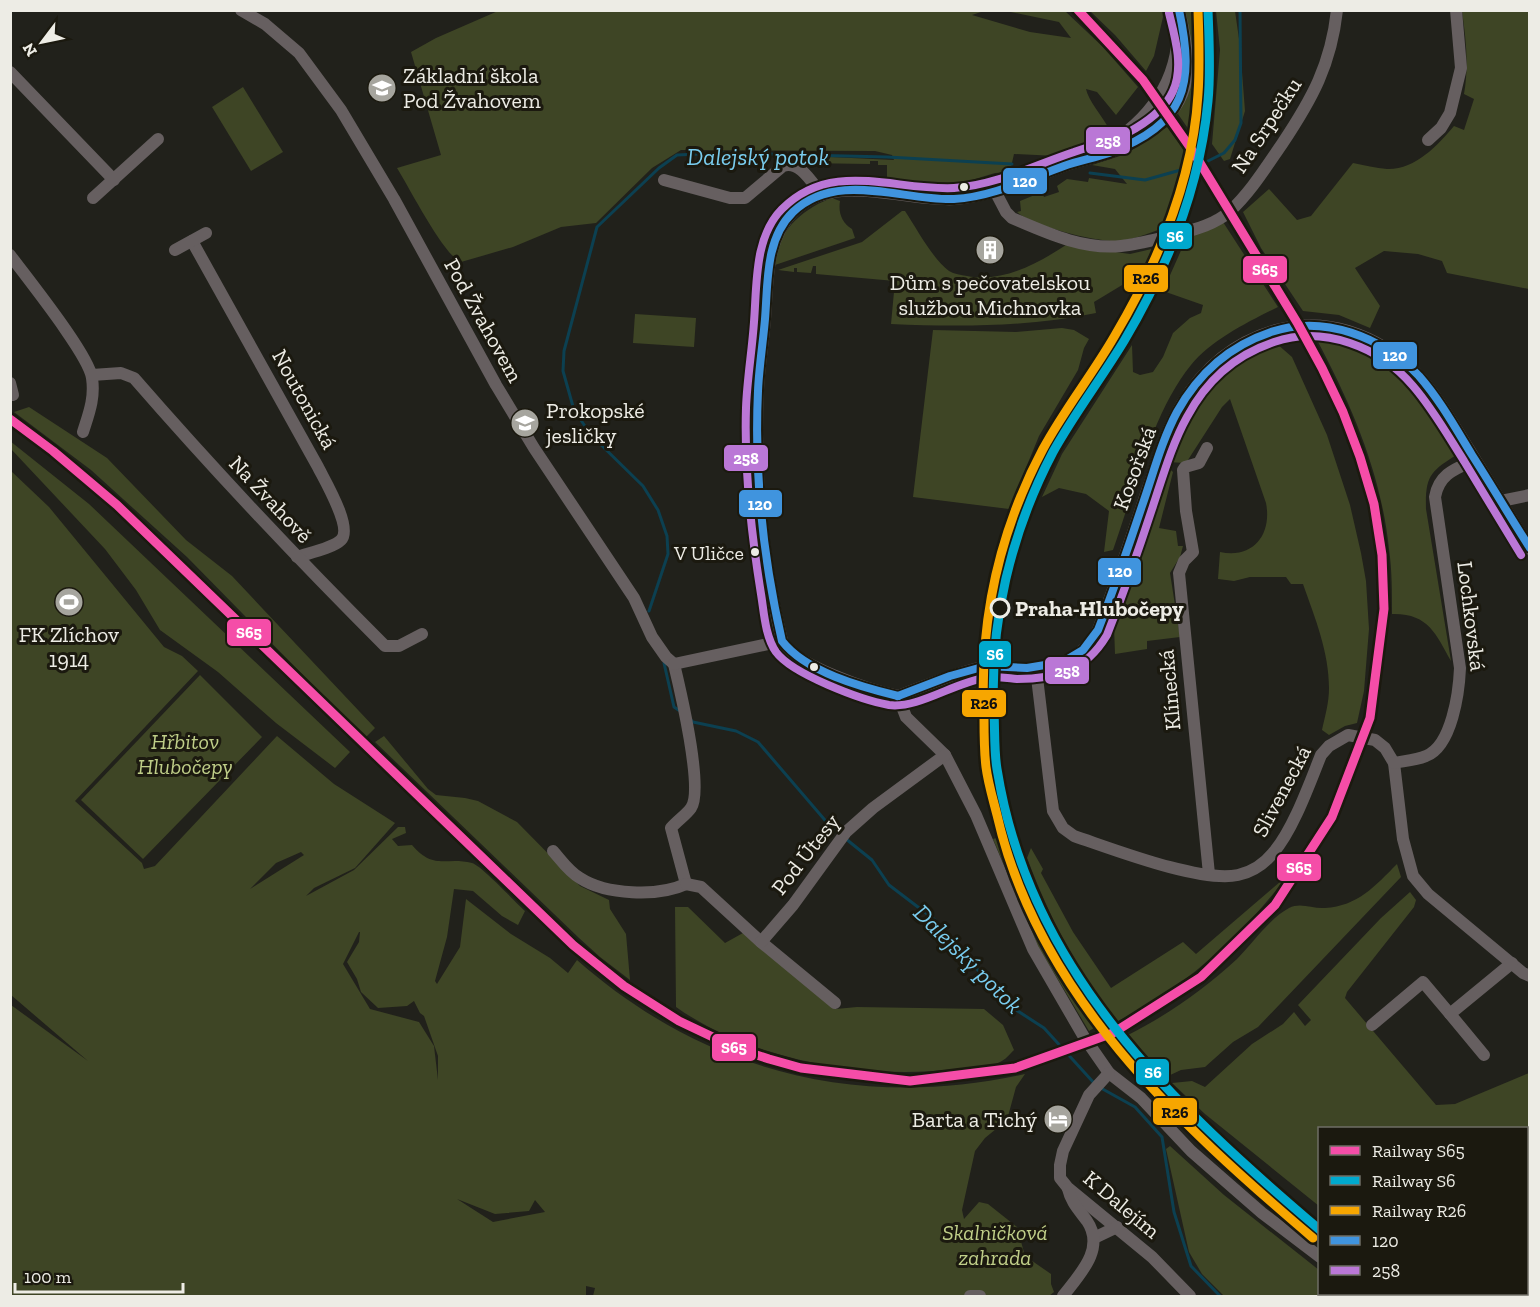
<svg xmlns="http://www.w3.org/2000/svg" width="1540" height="1307" font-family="'Zilla Slab',serif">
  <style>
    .green { fill: #3e4525; fill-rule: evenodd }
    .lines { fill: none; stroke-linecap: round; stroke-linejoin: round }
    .stream { stroke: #0c4051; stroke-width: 3 }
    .minor { stroke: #665f60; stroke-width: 12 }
    .bus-1-casing { stroke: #1b190f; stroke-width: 12 }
    .bus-2-casing { stroke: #1b190f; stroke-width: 12 }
    .bus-1 { stroke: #4094de; stroke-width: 8 }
    .bus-2 { stroke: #ba77d6; stroke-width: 8 }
    .rail-1-casing { stroke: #1b190f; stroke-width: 14 }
    .rail-2-casing { stroke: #1b190f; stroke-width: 14 }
    .rail-3-casing { stroke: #1b190f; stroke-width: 14 }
    .rail-1 { stroke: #f54da8; stroke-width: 9 }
    .rail-2 { stroke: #00a9ce; stroke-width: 9 }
    .rail-3 { stroke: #f7a600; stroke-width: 9 }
    .bus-dot { fill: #edece5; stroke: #1b190f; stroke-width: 2 }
    .stop-dot { fill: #1b190f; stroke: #edece5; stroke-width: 3 }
    .labels { text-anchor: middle; stroke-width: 6; stroke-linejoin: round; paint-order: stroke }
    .bus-label { font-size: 20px; fill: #edece5; stroke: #1b190f; text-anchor: end }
    .poi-label { font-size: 22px; fill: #edece5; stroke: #1b190f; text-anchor: start }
    .street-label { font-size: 22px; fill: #edece5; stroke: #1b190f }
    .stop-label { font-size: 22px; font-weight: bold; fill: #edece5; stroke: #1b190f; text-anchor: start }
    .park-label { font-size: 22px; font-style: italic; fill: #bfce88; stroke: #1b190f }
    .water-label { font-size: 24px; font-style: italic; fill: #79ccee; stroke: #1b190f }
    .line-badge { stroke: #1b190f; stroke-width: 2 }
    .badge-label { font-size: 16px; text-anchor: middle; font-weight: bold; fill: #fff }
    .pale-badge-label { font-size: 16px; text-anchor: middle; font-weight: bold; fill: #111 }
  </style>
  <rect width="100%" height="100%" fill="#21211b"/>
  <g class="green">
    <path d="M987,10L972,15L1030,32L1071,38L1059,22L1006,11H1065L1103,47L1138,87L1116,115L1097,92L1086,89C1088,100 1102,116 1108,127L1072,152L1057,156L1014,154L1011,167L1013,168V172L995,173L939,190L868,182L838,181L822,185L823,183L840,179L887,182V165H878V161H870V164L803,163L796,159L788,160V155L894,160L892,155L875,151L681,150L652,168L596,223L561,227L513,247L461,262C444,256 409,187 397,168L441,155L411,52L436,38L498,11Z"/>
    <polygon points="1090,11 1162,11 1163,17 1154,56 1146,71 1115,35"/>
    <path d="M1185,11H1200L1203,51L1196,140L1178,114C1197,74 1194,53 1185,11Z"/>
    <polygon points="1216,11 1235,11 1240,46 1245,111 1230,159 1224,161 1212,144 1220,50"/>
    <path d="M1462,11H1529V289L1447,273L1442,261L1418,254L1384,251L1355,268L1380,306L1370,328L1339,315L1303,311L1261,248L1243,212L1269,189L1297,220L1311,216L1353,163C1364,165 1376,168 1387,169C1415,170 1437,146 1454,126L1464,130L1474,99L1464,94C1469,66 1466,39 1462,11Z"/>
    <polygon points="243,87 283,152 251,171 212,107"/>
    <path d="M1167,127C1173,136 1186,150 1188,160C1191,179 1176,209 1169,226C1154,231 1136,239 1120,241C1099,243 1031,226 1017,212L1021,211L1020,201L1042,192L1044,197L1059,192L1057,186L1067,179L1088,182L1089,178L1127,184L1115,169L1092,165L1126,154Z"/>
    <path d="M832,198L840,201C838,213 842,223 852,229L855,238L775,265C775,233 803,208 832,198Z"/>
    <path d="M902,211H905C917,229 932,258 949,271C954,274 961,275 967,276C1002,283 1037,264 1066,245L1130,254L1156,248L1147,270L1094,302L1096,313C1029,327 960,327 891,324L895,281L816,274V266H813L811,273L797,272V268H794V272L778,270L862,242Z"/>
    <path d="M1223,222L1278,307C1249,321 1211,340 1191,365C1153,411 1133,494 1113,550L1104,552L1109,511L1086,494L1059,488L1042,497L1062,454L1132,345L1133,372L1140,375L1153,372L1163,357L1173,333L1190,318L1201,313L1203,305L1163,291L1187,237Z"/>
    <polygon points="635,314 696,318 694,347 633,343"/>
    <polygon points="1062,328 1074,330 1089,339 1084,348 1078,370 1039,436 1009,509 913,497 933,330 1016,332"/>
    <path d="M1317,340H1341L1384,360L1416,392L1458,454C1431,471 1425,475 1426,509L1451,661C1436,634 1428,613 1392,614C1392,592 1392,570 1389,549C1381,473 1352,406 1317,340Z"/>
    <path d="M1276,343L1292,357L1327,435L1350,505L1361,553L1366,581L1369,629L1364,691L1357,723L1345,726L1329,735L1322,730C1325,716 1329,703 1329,688C1329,652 1315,618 1303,584H1291L1286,577H1250L1234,581L1218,579L1220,552C1254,559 1272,534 1266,503L1230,399L1222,407L1186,463L1167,462C1192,403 1210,363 1276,343Z"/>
    <polygon points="29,407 107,458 186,540 232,576 375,728 365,738 187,557 91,470 14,412"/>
    <polygon points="10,441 89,504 350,752 335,768 276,723 218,672 160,630 136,590 105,549 11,449"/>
    <polygon points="1165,465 1173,472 1159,528 1176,531 1178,546 1183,546 1180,557 1170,573 1180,637 1147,641 1147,649 1115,654 1114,626 1125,587"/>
    <path d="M10,470L49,507L164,647L182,656L198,671L75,801L142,863L144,869L155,866L277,736L334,784L395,823L355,868L314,888L306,896L354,870L398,827H405L406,833L392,839L398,846L412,845C434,871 446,856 472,863C482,866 515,902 525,911L518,925L502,916L473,891L454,889L447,937L435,981L437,984L460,947L466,899L511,934L550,958L568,973L577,960C704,1072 860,1111 1025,1074L1016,1087L1007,1120L985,1138L975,1151L962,1210L964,1219L979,1202L988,1204L1017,1227L1025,1256L1051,1274V1284L1054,1292L1049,1296H593L595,1288L586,1286V1296H11V1005L88,1061L11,995ZM301,852L304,855L250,889L276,863ZM359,932H360L359,942L347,962L357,979L361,992L378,1008L407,1006L414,1001L420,1013L424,1016L438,1056V1080L434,1046L419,1022L370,1009L343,964ZM457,1199L495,1214L529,1211L535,1200L545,1212L493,1222Z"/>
    <polygon points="200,675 262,737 143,859 81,800"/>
    <polygon points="384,736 428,789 436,795 465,798 478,801 517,822 580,886 609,900 610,909 626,934 630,980 600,957 579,938 375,742"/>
    <path d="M1003,836C1023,905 1055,969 1099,1025L1089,1031L1039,948L993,839Z"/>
    <path d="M1031,848L1043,869L1041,873L1073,932L1111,988L1183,942L1196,954L1288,875C1242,936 1187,986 1118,1021C1077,971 1050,919 1027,858Z"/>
    <path d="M1397,864L1401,877L1258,1027L1233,1042L1205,1067L1181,1070L1166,1077L1128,1035C1168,1015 1204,989 1237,959C1252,944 1270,918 1289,908C1301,902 1312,909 1325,908C1358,906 1375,886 1397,864Z"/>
    <polygon points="1410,892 1416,900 1414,907 1347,992 1345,998 1436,1105 1455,1104 1529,1073 1529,1296 1428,1296 1424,1294 1526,1294 1526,1128 1320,1128 1319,1206 1205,1114 1172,1083 1192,1081 1205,1087 1252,1044 1283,1024 1294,1012 1305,1026 1311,1020 1298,1005 1381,918"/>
    <path d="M675,907H688L725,943L743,933L836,1009L857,1007L984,1009L1003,1025L1014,1050C1010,1054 1005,1060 1000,1062C990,1068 966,1068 955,1069C865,1080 751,1060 676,1007Z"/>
    <polygon points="1170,1146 1224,1195 1319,1270 1320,1294 1339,1294 1337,1296 1224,1296 1202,1274 1189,1252 1166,1149"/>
  </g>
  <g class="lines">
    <g class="stream">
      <polyline points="1090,173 1145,180 1202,164 1224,153 1235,140 1241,123 1240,10"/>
      <polyline points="649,611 668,554 667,536 658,510 643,486 591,435 574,410 563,371 564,351 597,227 659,168 677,155 722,153 887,157 1012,164"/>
      <polyline points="664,663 674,707 680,711"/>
      <polyline points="690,719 693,722 736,731 758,742 830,826 841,835"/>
      <polyline points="846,839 872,860 889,885 935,920 1007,1004 1044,1028 1094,1083"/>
      <polyline points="1099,1087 1135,1107 1162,1137 1174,1212 1191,1266 1220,1296"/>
    </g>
    <g class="minor">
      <polyline points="241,10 265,24 299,53 341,110 394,199 496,385 534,448 634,598 652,637 666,657 674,664"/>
      <polyline points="10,72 114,180"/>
      <polyline points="1428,140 1441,128 1450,113 1461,68 1456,10"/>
      <path d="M1103,148C1149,121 1179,81 1178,27"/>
      <path d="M664,180L730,198H745L783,166C800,160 812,183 822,195"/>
      <path d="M995,191L1006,212L1012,218C1047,233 1083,250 1121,246C1139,244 1157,239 1175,235C1193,230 1214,225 1229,212C1250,193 1266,167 1282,144C1312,99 1331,65 1337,10"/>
      <polyline points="93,198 158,139"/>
      <path d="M192,241L318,467C325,481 353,528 341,540C333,548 309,553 297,557"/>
      <polyline points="175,250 206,233"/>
      <path d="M10,255C27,278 89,355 92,378C95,398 89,413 83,432"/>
      <path d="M92,375L121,373L134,378C214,470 298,559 385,646H399L422,634"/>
      <polyline points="10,383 13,395"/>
      <polyline points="1207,448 1199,463 1185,467 1183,470 1186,511 1193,552 1184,561 1179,573 1209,874"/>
      <polyline points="1501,501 1530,495"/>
      <path d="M674,664C680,689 704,790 691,808C686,815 677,821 671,828L686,884"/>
      <polyline points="674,664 782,641"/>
      <path d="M1036,669L1053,811L1063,828L1074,836C1113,849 1200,883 1238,875C1252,872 1264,864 1273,853C1293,830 1309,785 1321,755L1329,746L1348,735L1375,740L1385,748L1394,763L1403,839L1413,876L1428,894L1523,973L1530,976"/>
      <path d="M898,696C872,691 793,665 782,641C762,559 754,474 758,390C759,366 763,343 765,319C768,282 765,239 794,211C836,171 903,202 955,199C992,196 1029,179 1064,166C1078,161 1092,158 1105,154C1120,149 1135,141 1148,133C1197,100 1191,62 1179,10"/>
      <path d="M898,696C926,685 954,674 982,667C992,664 1004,667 1015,668C1048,670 1082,662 1098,630C1116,583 1132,536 1148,488C1158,460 1166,430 1182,404C1204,367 1234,342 1276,330C1299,324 1325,324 1348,331C1412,351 1435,395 1468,448C1489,482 1509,515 1530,549"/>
      <polyline points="898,696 906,717 945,755 976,815 1033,949 1084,1037 1109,1073 1141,1098 1191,1151 1262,1213 1320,1257"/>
      <path d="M1394,763C1404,761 1417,760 1426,756C1452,746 1459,692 1460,668L1435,497C1439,474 1455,469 1475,460"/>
      <path d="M553,851C561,860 569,872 580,878C606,895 658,897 686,884"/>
      <polyline points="686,884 701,887 761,942 835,1003"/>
      <polyline points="761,942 793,905 846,832 873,808 945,755"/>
      <polyline points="1372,1025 1423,982 1450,1014"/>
      <polyline points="1484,1055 1450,1014 1512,963"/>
      <polyline points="1109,1073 1089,1095 1063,1151 1060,1165 1060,1178 1068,1188 1152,1257 1190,1296"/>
      <polyline points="1094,1238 1117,1227"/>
      <polyline points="1366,1294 1370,1296"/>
      <polyline points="970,1296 980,1296"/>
      <path d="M1063,1296C1079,1275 1106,1249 1087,1221C1079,1210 1071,1202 1068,1189"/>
    </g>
    <g class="bus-1-casing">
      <g id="bus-1">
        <path d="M898,696C861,687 806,672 782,641C763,558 754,475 758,391C759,367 763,343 765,319C768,283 765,239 793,212C837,170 903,201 954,199C992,197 1028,179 1064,166C1078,161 1094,158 1109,153C1186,124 1195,85 1179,10"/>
        <path d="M898,696L950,676L986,666L1027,668L1063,662L1083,650L1098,630C1114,589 1128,548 1142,506C1153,475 1161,442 1177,412C1198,374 1229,346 1271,332C1324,314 1382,337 1419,376C1440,400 1456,429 1472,455C1492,486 1510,517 1530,548"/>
      </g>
    </g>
    <g class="bus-2-casing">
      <path id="bus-2" d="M1169,13C1175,37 1184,67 1173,91C1166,107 1151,119 1136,128C1117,140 1096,144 1074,152C1035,165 996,185 954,188C894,191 832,159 782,209C754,237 757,285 754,322C752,351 747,380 746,408C744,471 751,532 761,594C764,612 765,636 776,652C792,674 861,700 889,705C917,709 954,683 984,678C995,676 1006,678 1017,679C1035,679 1053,677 1069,670C1087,663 1098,650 1107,635C1124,592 1139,549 1153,506C1163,476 1172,444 1187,417C1206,381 1235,355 1274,342C1324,325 1380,347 1413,386C1433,409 1448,436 1464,461C1483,492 1502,524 1521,555"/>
    </g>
    <use href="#bus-1" class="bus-1"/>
    <use href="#bus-2" class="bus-2"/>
    <g class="rail-1-casing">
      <polyline id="rail-1" points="10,419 53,451 117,505 573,945 624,986 679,1021 738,1049 769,1059 801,1068 910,1081 1015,1068 1113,1033 1201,977 1275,905 1332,817 1370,718 1384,609 1382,555 1374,504 1360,457 1343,412 1322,368 1298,324 1194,153 1143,80 1078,10"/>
    </g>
    <g class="rail-2-casing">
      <path id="rail-2" d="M1208,10C1209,41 1211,71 1208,101C1200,187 1168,267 1124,341C1101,379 1074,414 1053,452C1011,532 989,623 994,713C995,731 994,751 997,769C1029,971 1171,1103 1320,1230"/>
    </g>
    <g class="rail-3-casing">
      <path id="rail-3" d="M1198,10C1199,39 1200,66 1198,94C1193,181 1158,263 1114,337C1092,375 1064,410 1043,449C999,532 979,624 984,718C984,735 984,751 986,767C988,783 993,799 997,815C1038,995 1178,1123 1313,1238"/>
    </g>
    <use href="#rail-1" class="rail-1"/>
    <use href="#rail-2" class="rail-2"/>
    <use href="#rail-3" class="rail-3"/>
  </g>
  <defs>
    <g id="school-disc" transform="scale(1.5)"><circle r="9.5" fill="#a6a59e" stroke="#1b190f"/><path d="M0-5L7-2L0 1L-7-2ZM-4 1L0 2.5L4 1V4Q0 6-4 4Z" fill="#fff"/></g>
    <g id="building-disc" transform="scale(1.5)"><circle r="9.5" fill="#a6a59e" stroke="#1b190f"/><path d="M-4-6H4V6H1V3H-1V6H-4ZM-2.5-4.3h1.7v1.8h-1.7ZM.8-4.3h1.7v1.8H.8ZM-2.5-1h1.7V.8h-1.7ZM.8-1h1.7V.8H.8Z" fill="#fff"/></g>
    <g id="stadium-disc" transform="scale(1.5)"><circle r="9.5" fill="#a6a59e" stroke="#1b190f"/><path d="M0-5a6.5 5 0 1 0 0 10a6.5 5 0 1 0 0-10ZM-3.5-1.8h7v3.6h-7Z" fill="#fff"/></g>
    <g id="hotel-disc" transform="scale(1.5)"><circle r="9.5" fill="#a6a59e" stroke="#1b190f"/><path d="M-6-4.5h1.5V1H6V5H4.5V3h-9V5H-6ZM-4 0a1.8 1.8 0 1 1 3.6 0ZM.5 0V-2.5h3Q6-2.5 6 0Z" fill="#fff"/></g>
  </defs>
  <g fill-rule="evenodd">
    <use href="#school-disc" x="382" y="88"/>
    <use href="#building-disc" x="990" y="250"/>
    <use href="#school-disc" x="525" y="423"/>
    <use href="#stadium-disc" x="69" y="602"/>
    <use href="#hotel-disc" x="1058" y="1119"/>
  </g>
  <g class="bus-dot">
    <circle cx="964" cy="187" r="5"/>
    <circle cx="755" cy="552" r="5"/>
    <circle cx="814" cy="667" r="5"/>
  </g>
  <circle class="stop-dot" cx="1000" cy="608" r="9"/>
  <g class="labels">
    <g class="bus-label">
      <text x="744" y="560">V Uličce</text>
    </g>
    <g class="poi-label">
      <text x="403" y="83">Základní škola<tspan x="403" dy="25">Pod Žvahovem</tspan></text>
      <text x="990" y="290" text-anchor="middle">Dům s pečovatelskou<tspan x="990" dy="25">službou Michnovka</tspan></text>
      <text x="546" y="418">Prokopské<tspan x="546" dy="25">jesličky</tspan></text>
      <text x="69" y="642" text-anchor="middle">FK Zlíchov<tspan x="69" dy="25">1914</tspan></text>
      <text x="1037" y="1127" text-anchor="end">Barta a Tichý</text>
    </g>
    <g class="street-label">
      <text transform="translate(1266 125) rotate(-57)" y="8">Na Srpečku</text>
      <text transform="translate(484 320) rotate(61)" y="8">Pod Žvahovem</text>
      <text transform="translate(305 399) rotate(61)" y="8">Noutonická</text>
      <text transform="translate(1134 468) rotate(-70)" y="8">Kosořská</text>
      <text transform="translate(271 499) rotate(47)" y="8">Na Žvahově</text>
      <text transform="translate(1472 616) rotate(83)" y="8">Lochkovská</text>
      <text transform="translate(1169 690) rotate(-95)" y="8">Klínecká</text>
      <text transform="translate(1281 791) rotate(-62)" y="8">Slivenecká</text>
      <text transform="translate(805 854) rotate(-52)" y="8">Pod Útesy</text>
      <text transform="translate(1122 1204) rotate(40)" y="8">K Dalejím</text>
    </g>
    <g class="stop-label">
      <text x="1015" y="616">Praha-Hlubočepy</text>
    </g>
    <g class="park-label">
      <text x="185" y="749">Hřbitov<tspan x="185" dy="25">Hlubočepy</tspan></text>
      <text x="995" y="1240">Skalničková<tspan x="995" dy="25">zahrada</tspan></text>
    </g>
    <g class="water-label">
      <text x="758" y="165">Dalejský potok</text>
      <text transform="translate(968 959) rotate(45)" y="8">Dalejský potok</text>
    </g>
  </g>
  <g class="line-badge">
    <rect x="1085" y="126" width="46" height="29" rx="6" fill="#ba77d6"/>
    <rect x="1002" y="167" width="46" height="28" rx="6" fill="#4094de"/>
    <rect x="1158" y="222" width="35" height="28" rx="6" fill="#00a9ce"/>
    <rect x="1242" y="255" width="46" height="29" rx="6" fill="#f54da8"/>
    <rect x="1123" y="264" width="46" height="29" rx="6" fill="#f7a600"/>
    <rect x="1372" y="341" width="46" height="29" rx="6" fill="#4094de"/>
    <rect x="723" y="444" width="46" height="28" rx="6" fill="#ba77d6"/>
    <rect x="738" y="489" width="45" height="29" rx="6" fill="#4094de"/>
    <rect x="1097" y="557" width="45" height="29" rx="6" fill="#4094de"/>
    <rect x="226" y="618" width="46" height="29" rx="6" fill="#f54da8"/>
    <rect x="978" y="640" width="34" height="28" rx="6" fill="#00a9ce"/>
    <rect x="1044" y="656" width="46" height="29" rx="6" fill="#ba77d6"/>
    <rect x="961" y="689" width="46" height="29" rx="6" fill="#f7a600"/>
    <rect x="1276" y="853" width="46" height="29" rx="6" fill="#f54da8"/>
    <rect x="711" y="1033" width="46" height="29" rx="6" fill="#f54da8"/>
    <rect x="1135" y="1058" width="35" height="28" rx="6" fill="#00a9ce"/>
    <rect x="1152" y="1097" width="46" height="29" rx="6" fill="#f7a600"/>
  </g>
  <g class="badge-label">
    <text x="1108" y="147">258</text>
    <text x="1025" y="187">120</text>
    <text x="1175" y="242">S6</text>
    <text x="1265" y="275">S65</text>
    <text x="1395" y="361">120</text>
    <text x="746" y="464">258</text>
    <text x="760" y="510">120</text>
    <text x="1120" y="577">120</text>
    <text x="249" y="638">S65</text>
    <text x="995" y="660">S6</text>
    <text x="1067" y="677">258</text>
    <text x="1299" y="873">S65</text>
    <text x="734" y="1053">S65</text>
    <text x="1153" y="1078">S6</text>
  </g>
  <g class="pale-badge-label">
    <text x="1146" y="284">R26</text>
    <text x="984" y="709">R26</text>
    <text x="1175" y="1118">R26</text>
  </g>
  <rect width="1540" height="1307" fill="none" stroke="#edece5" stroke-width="24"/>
  <rect x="1318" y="1127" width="210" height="168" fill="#1b190f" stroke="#6f6d65" stroke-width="1.5"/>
  <rect x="1330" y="1146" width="30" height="9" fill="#f54da8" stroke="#6f6d65" stroke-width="1.5"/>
  <text x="1372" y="1157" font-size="18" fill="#edece5">Railway S65</text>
  <rect x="1330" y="1176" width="30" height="9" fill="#00a9ce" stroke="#6f6d65" stroke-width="1.5"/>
  <text x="1372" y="1187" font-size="18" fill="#edece5">Railway S6</text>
  <rect x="1330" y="1206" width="30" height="9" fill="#f7a600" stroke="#6f6d65" stroke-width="1.5"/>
  <text x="1372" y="1217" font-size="18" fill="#edece5">Railway R26</text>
  <rect x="1330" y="1236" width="30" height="9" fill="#4094de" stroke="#6f6d65" stroke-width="1.5"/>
  <text x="1372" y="1247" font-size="18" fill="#edece5">120</text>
  <rect x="1330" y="1266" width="30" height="9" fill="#ba77d6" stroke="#6f6d65" stroke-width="1.5"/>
  <text x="1372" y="1277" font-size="18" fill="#edece5">258</text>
  <g transform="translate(42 42) rotate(238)" stroke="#1b190f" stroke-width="4.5" paint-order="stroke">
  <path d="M0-4.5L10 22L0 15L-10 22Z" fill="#edece5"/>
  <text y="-9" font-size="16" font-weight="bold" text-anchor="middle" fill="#edece5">N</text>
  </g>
  <path d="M15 1283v9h168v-9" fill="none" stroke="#edece5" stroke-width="3"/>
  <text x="24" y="1283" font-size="18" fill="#edece5" stroke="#1b190f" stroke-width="4.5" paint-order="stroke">100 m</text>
</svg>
